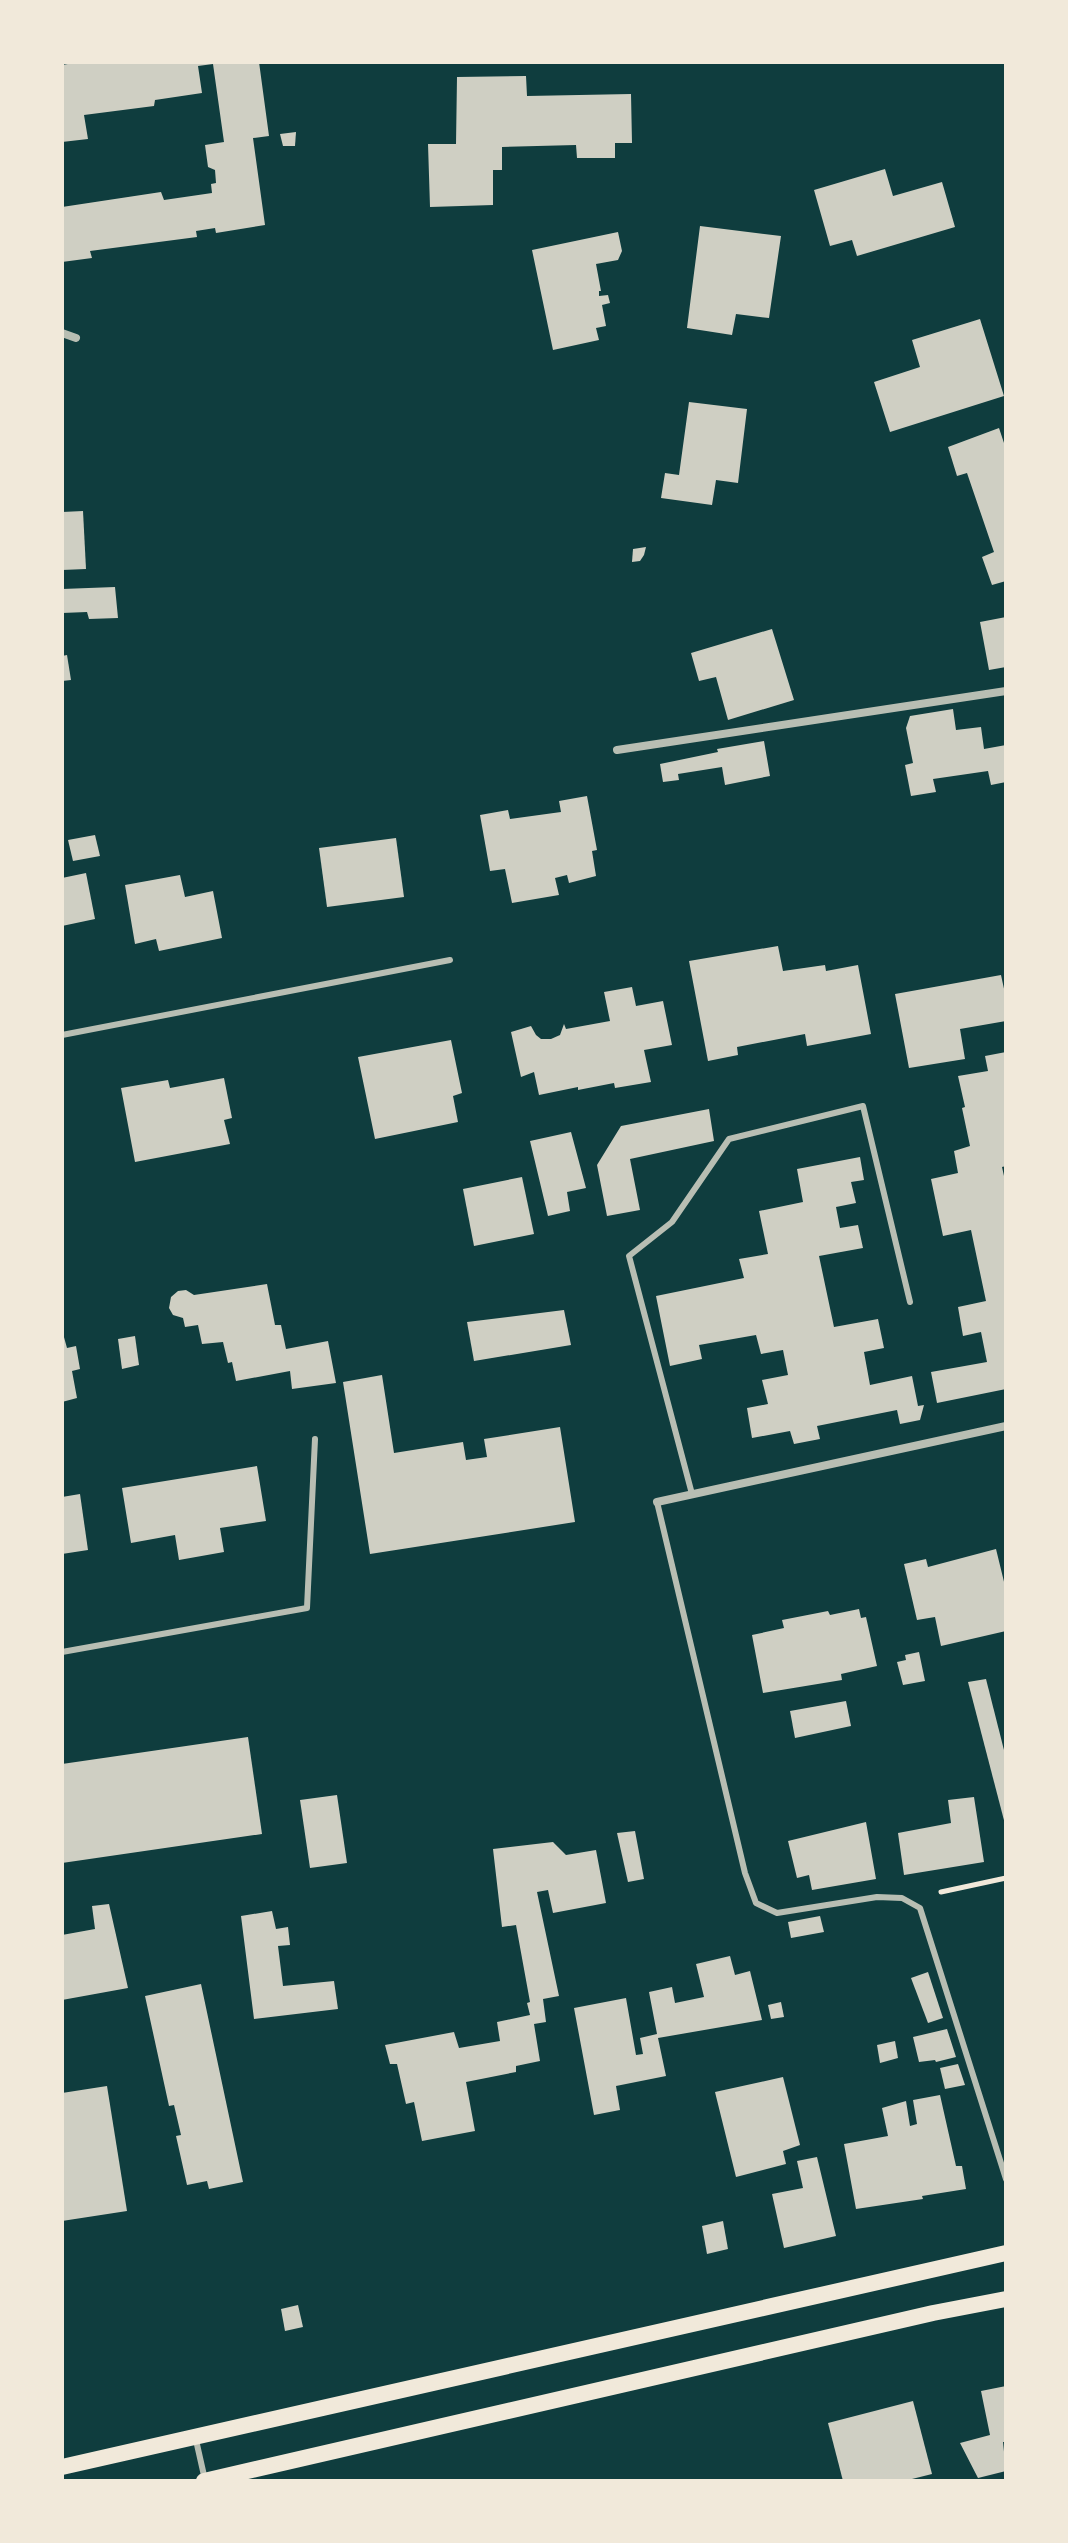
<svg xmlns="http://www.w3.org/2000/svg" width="1068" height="2543" font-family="'Asap Condensed',sans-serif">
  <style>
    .building { fill: #cfcfc3 }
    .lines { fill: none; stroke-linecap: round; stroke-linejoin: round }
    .path { stroke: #f1e9da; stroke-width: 5 }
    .service { stroke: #b8beb3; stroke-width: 6 }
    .minor { stroke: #b8beb3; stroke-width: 8 }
    .secondary { stroke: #f1e9da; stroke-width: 16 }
  </style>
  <rect width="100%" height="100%" fill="#0f3d3e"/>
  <g class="building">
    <polygon points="79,62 259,62 269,136 253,138 265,225 216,233 215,228 196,231 197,237 90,251 92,258 62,262 62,207 161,192 164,200 212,193 211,184 216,183 215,170 208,167 205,145 224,142 213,64 198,66 202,93 155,100 154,106 84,115 88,139 62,142 62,65"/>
    <polygon points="526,76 527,96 631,94 632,143 615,143 615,158 577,158 576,145 502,147 502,170 493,170 493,205 430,207 428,144 456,144 457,77"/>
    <polygon points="296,132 295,146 283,146 280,134"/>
    <polygon points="885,169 893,196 942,182 955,227 857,256 852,240 830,246 814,190"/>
    <polygon points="700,226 781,236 769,318 736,314 732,335 687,328"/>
    <polygon points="618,232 622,251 618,260 596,264 601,291 599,291 599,296 608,295 610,303 602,305 606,326 596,328 599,340 553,350 532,250"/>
    <polygon points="980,319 1004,396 890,432 874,382 920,367 912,340"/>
    <polygon points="689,402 747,409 738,483 716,480 712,505 661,498 665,473 679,475"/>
    <polygon points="999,428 1006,449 1006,581 992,585 982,557 994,552 967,473 957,476 948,447"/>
    <polygon points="83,511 86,569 62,570 62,512"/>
    <polygon points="646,547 644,555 640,561 632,562 633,549"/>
    <polygon points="115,587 118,618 89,619 87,612 62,613 62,589"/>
    <polygon points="1006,617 1006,667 989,670 980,622"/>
    <polygon points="772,629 794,700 728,720 716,677 699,681 691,653"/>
    <polygon points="67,655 71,680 62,681 62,656"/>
    <polygon points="953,709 956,730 981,727 984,749 1006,745 1006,782 991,785 988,771 933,779 936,792 911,796 905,765 913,763 906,728 910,716"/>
    <polygon points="764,741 770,776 725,785 722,767 678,774 679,780 663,782 660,764 718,752 717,749"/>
    <polygon points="587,796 597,850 592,851 596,876 569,883 567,875 555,878 559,895 512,903 505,869 490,871 480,815 508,810 510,819 561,812 559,801"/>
    <polygon points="95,835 100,856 73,861 68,840"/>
    <polygon points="396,838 404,897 327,907 319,848"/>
    <polygon points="86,873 95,919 62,926 62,878"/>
    <polygon points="180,875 185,897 213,891 222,938 159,951 156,939 135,944 125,885"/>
    <polygon points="778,946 783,971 825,965 826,971 858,965 871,1034 807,1046 805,1034 737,1047 738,1055 708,1061 689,961"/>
    <polygon points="1001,975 1006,998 1006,1021 960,1029 965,1059 909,1068 895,994"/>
    <polygon points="632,987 636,1006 663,1001 672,1045 644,1050 651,1082 615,1088 614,1083 578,1090 578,1087 539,1095 534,1072 521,1077 511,1032 531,1026 536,1035 541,1039 551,1039 560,1035 564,1024 566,1029 610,1021 604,992"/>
    <polygon points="451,1040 462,1093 453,1096 458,1122 375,1139 358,1057"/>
    <polygon points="1006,1052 1006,1166 1002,1167 1006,1185 1006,1389 937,1403 931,1372 987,1362 981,1332 963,1336 958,1307 986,1301 971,1230 943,1236 931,1179 958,1173 954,1151 970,1146 962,1108 965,1107 958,1076 988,1071 985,1056"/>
    <polygon points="224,1078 232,1118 224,1120 230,1144 135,1162 121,1088 168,1080 170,1088"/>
    <polygon points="709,1109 714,1141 630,1159 640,1210 607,1216 597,1165 621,1126"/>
    <polygon points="571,1132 586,1188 567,1192 570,1211 548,1216 530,1141"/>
    <polygon points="860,1157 864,1180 851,1182 856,1203 836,1207 840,1228 858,1225 863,1248 819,1256 834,1327 878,1319 884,1348 864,1352 870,1385 912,1376 918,1406 924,1405 920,1420 900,1424 897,1410 817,1426 820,1439 794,1444 790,1431 752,1438 747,1408 768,1404 762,1380 788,1375 783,1350 761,1354 756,1335 699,1345 702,1359 670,1366 656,1296 744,1278 739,1259 768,1254 759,1211 803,1202 797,1169"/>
    <polygon points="522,1177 534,1234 474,1246 463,1189"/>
    <polygon points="267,1284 275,1325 281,1325 286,1349 328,1341 336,1383 292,1389 290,1371 236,1381 232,1362 228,1363 223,1342 202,1344 198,1325 185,1327 183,1318 173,1315 169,1308 171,1297 178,1291 186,1290 194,1295"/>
    <polygon points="564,1310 571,1345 474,1361 467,1322"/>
    <polygon points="62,1330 67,1348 76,1346 80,1369 72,1371 77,1398 62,1402"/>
    <polygon points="135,1336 139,1365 122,1369 118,1339"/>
    <polygon points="382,1375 394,1453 463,1442 466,1460 487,1457 484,1439 560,1427 575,1522 370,1554 343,1382"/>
    <polygon points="257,1466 266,1521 220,1528 224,1552 179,1560 175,1535 131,1543 122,1488"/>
    <polygon points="80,1494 88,1550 62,1554 62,1497"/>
    <polygon points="996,1549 1006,1590 1006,1631 941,1646 935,1617 917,1620 904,1564 926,1559 928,1567"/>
    <polygon points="859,1609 861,1618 866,1617 877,1666 841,1674 842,1680 763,1693 752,1635 784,1628 782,1620 828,1611 830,1615"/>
    <polygon points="919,1652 925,1681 903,1685 897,1662 906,1660 905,1655"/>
    <polygon points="986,1679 1006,1758 1006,1828 968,1682"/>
    <polygon points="846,1701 851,1726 795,1738 790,1711"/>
    <polygon points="248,1737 262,1834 62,1863 62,1764"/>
    <polygon points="337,1795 347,1863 310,1868 300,1800"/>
    <polygon points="974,1797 984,1862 904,1875 898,1833 951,1823 948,1800"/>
    <polygon points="866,1822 876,1879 812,1890 809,1875 797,1878 788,1841"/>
    <polygon points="635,1831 644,1879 628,1882 617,1833"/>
    <polygon points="553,1842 566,1855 596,1850 606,1903 553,1913 548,1890 537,1892 559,1996 543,1999 546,2022 534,2024 540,2061 516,2066 516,2072 466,2082 475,2131 422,2141 414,2102 406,2104 397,2064 390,2064 385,2045 454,2032 459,2048 500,2041 497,2022 530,2015 527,2003 530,2002 516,1925 502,1927 493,1849"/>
    <polygon points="109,1904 128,1988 62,2000 62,1935 95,1929 92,1906"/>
    <polygon points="272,1911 276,1929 288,1927 290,1945 278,1946 283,1986 334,1981 338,2009 254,2019 241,1916"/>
    <polygon points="820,1916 824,1932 791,1938 788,1922"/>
    <polygon points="730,1956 735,1975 750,1971 762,2020 658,2038 666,2076 616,2086 620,2110 594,2115 574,2008 626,1998 636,2055 643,2054 640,2038 657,2034 649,1992 672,1987 675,2003 704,1997 696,1964"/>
    <polygon points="928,1972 943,2018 928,2023 911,1978"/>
    <polygon points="201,1984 243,2182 209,2189 207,2181 187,2185 176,2136 181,2135 174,2105 169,2106 145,1996"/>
    <polygon points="781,2002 784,2017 771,2019 768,2005"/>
    <polygon points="947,2029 956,2057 936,2062 935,2060 919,2062 913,2037"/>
    <polygon points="895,2041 898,2058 880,2063 877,2045"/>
    <polygon points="958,2064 965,2085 945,2089 940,2068"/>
    <polygon points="783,2077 800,2145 783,2151 786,2164 736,2177 715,2092"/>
    <polygon points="107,2086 127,2211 62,2221 62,2093"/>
    <polygon points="940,2095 956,2166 962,2166 966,2189 922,2196 923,2199 856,2209 844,2144 888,2136 882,2108 906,2101 910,2126 917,2124 913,2100"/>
    <polygon points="817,2157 836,2236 784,2248 772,2194 803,2188 797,2161"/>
    <polygon points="723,2221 728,2249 707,2254 702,2226"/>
    <polygon points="298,2305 303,2327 285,2331 281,2309"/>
    <polygon points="1006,2386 1006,2442 1003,2442 1006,2471 978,2478 960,2443 990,2435 981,2391"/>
    <polygon points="913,2401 932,2474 904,2481 843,2481 828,2423"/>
  </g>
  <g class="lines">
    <polyline class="path" points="941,1892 1006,1878"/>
    <g class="service">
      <polyline points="62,1035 450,960"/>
      <polyline points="692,1494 629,1256 672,1222 729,1139 863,1106 910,1302"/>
      <polyline points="657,1502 745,1873 756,1903 777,1913 877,1897 902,1898 920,1908 1006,2179"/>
      <polyline points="62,1652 307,1608 315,1439"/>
      <polyline points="196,2440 205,2480"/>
    </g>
    <g class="minor">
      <polyline points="62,333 76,338"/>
      <polyline points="617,750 1006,691"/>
      <polyline points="657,1502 1006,1426"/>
    </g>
    <g class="secondary">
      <polyline points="62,2467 1006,2253"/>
      <polyline points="204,2481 933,2313 1006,2299"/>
    </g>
  </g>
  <rect width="1068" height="2543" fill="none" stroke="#f1e9da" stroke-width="128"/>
</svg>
